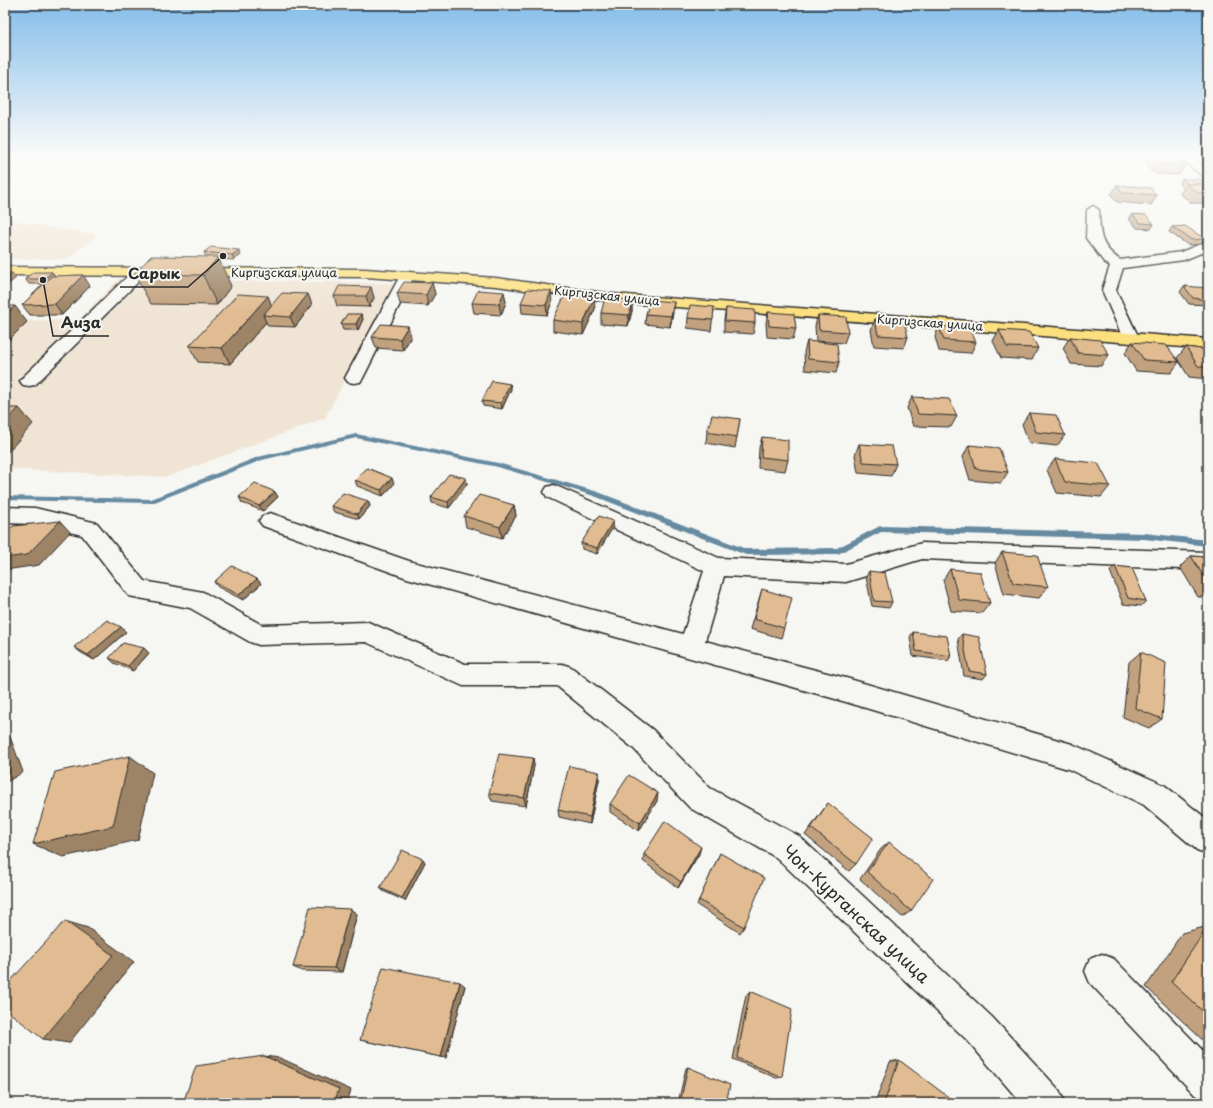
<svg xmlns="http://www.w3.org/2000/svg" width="1213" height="1108" font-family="'Playpen Sans',sans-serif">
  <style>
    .built { fill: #f0e5d5 }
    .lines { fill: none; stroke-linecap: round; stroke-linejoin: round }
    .stream { fill: #668aa0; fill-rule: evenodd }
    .minor-casing { stroke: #2b2b2b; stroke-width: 3 }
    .major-casing { stroke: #2b2b2b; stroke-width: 3 }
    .minor { fill: #f6f6f2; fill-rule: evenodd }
    .major { fill: #fce080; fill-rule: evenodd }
    .wall { fill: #c2a27e; stroke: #2b2b2b }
    .shaded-wall { fill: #9e8466; stroke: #2b2b2b }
    .building { fill: #e1bc92; stroke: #2b2b2b }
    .labels { text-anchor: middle; stroke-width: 4; stroke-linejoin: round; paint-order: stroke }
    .far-street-label { font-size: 12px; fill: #2b2b2b; stroke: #f6f6f2 }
    .near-street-label { font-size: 17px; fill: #2b2b2b; stroke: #f6f6f2 }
    .leader { fill: none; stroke: #2b2b2b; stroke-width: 1.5 }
    .callout-dot { fill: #2b2b2b; stroke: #f6f6f2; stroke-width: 1.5 }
    .callout-label { font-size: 15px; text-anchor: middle; font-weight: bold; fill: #2b2b2b; stroke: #f6f6f2; stroke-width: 4; stroke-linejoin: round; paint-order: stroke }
  </style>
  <rect width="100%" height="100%" fill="#f6f6f2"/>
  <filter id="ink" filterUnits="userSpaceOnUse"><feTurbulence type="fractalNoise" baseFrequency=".025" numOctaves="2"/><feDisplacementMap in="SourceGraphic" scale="8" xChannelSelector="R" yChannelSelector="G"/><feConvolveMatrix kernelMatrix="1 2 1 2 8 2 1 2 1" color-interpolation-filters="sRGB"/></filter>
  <g filter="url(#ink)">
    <g class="built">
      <polygon points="5,220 5,219 97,235 68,259 5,259"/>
      <polygon points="119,279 396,283 325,418 167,477 5,469 5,321 78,320"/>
    </g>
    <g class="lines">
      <polygon class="stream" points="356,434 498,463 598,492 746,549 837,548 880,526 1144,533 1208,540 1208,546 1144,539 881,532 838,554 746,555 594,496 498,467 356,438 262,460 152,503 5,500 5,496 151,499 258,457"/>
      <g class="minor-casing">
        <g id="minor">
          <polygon points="1178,157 1191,157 1208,170 1208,178 1204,177"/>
          <path d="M1093,206L1099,210C1100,234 1099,245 1120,260L1181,252L1208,241V250L1184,260L1123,268L1116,290L1139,338L1137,341L1131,343L1125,341L1123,338L1102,290L1110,266L1104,262L1086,238L1087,210Z"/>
          <polygon points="140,268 145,269 147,272 145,275 35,385 29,386 23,385 20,381 23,377 135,269"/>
          <polygon points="407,272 412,273 414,276 363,378 360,382 354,383 348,382 345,378 400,276 402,273"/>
          <polygon points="554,485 719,558 846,564 922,543 1208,552 1208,570 922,559 846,582 724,576 705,641 846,678 1072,744 1164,785 1208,820 1208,854 1197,850 1144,805 1068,769 846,702 407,578 263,526 259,521 263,516 270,513 409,561 683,634 704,571 547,497 544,492 547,487"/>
          <polygon points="5,507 35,508 97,523 144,581 203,592 262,625 368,622 465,664 562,664 571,667 653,730 710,788 799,836 992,1017 1059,1090 1065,1103 1021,1103 968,1041 777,858 690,808 633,748 557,686 463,686 366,642 259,645 250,642 190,608 129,596 82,535 35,524 5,523"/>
          <polygon points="1102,954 1114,959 1208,1056 1208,1100 1195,1095 1090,983 1085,971 1090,959"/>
        </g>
      </g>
      <g class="major-casing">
        <polygon id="major" points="5,267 365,269 496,278 613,294 1208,339 1208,349 613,302 496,286 365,277 5,275"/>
      </g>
      <use href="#minor" class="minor"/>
      <use href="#major" class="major"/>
    </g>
    <g class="wall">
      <polygon points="1145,157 1175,157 1185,166 1179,175 1155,174 1146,166 1149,160"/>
      <polygon points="1182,179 1208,184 1208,203 1192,203 1180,194 1184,188 1179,184"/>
      <polygon points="1117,185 1157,195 1151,205 1117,202 1111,195"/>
      <polygon points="1132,214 1154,224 1151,229 1137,228 1129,219"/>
      <polygon points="1172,227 1205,239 1201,244 1188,245 1169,232"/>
      <polygon points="204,252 241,255 234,260 218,259 231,286 217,305 151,304 134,274 206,257"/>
      <polygon points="52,272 55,276 83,275 90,286 62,315 30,315 22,305 43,284 29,284 25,279"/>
      <polygon points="432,283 435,294 428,306 400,304 397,293"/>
      <polygon points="1184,286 1208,290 1208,305 1189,304 1180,292"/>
      <polygon points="371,287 374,298 369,307 337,306 334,296"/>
      <polygon points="504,292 506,302 501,315 474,313 472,303"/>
      <polygon points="308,294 312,305 295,327 268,326 266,322 230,364 198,362 189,346 268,296 271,305"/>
      <polygon points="632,300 632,311 628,326 601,324 601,313"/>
      <polygon points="552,302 547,315 522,313 521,303"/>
      <polygon points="714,307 711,331 687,328 688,318"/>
      <polygon points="726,308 755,323 753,334 724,332 724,319"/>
      <polygon points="595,309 583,335 553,331 553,320"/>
      <polygon points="768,312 796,328 793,339 767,337 766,323"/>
      <polygon points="673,313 670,327 645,324 646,314"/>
      <polygon points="361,314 363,319 358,330 343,330 341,324"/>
      <polygon points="818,315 848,332 844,343 816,341 815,326"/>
      <polygon points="875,319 908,337 904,348 874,346 871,330"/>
      <polygon points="408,326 411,337 403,350 376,348 372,337"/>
      <polygon points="939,326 976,342 971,353 939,351 935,337"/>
      <polygon points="999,330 1038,348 1032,360 1001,358 993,341"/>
      <polygon points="1070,337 1109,355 1101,366 1071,364 1063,348"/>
      <polygon points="807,341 839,362 836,373 805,370 804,352"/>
      <polygon points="1132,342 1179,362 1171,373 1136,371 1125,353"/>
      <polygon points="1186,347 1208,350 1208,379 1189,377 1177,358"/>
      <polygon points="510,384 511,389 502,409 483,406 482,401"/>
      <polygon points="912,397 957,416 951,427 913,426 907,408"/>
      <polygon points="1029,413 1065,435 1057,446 1029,443 1022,424"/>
      <polygon points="740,419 735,448 706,443 707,432"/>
      <polygon points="762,437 788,460 785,471 758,468 759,448"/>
      <polygon points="859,444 896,464 891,476 858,473 855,455"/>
      <polygon points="969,445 1008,472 1001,483 970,480 963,457"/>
      <polygon points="1055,459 1110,486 1101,497 1057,493 1047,470"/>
      <polygon points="466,478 467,484 449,508 432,503 431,497"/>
      <polygon points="355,480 394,484 383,496 357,486"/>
      <polygon points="275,492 278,497 263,511 242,503 239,497"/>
      <polygon points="368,501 370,506 359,519 334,512 331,506"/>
      <polygon points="514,505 516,516 502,538 466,527 464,516"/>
      <polygon points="613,521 613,527 597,554 582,549 581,543"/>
      <polygon points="1002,552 1048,587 1039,598 1004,594 995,563"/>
      <polygon points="1191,556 1208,557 1208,597 1198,597 1180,567"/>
      <polygon points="1115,566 1146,601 1141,606 1123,604 1110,571"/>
      <polygon points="950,569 990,603 982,613 951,611 943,580"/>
      <polygon points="869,571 892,602 889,608 872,606 866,577"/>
      <polygon points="257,579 261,584 243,600 218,587 214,582"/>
      <polygon points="762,589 784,628 781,638 750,629"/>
      <polygon points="121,627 126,632 94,660 80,652 74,647"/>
      <polygon points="913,632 951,656 948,661 913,656 910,637"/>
      <polygon points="962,634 987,674 983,679 964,676 958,639"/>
      <polygon points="1141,652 1162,719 1149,728 1123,717 1129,662"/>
      <polygon points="149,653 133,671 114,663 109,658"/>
      <polygon points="533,758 534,766 526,806 492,801 489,793"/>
      <polygon points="599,772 599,780 590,824 559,817 558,810"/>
      <polygon points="657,801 639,831 610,812 610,804"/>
      <polygon points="828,803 856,864 849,871 805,835"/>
      <polygon points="889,842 911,911 902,917 860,879 881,849"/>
      <polygon points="720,853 744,927 740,933 697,905"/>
      <polygon points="644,854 699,854 678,888 643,861"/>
      <polygon points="425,862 405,901 383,891 380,888"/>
      <polygon points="350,909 357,914 342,972 302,971 293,967"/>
      <polygon points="1208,926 1208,1045 1146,987 1182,933"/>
      <polygon points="465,986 446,1058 360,1040"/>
      <polygon points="750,991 782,1077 776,1078 733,1059 746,995"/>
      <polygon points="899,1060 950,1103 875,1103 890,1062"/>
      <polygon points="688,1067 726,1103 678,1103 686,1068"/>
      <polygon points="794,1098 800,1098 802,1103 753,1103"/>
    </g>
    <g class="shaded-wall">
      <polygon points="239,250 241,255 234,260 232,255"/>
      <polygon points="218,257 231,286 217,305 203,275"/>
      <polygon points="52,272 56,277 48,284 44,279"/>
      <polygon points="12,273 16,278 5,287 5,279"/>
      <polygon points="83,275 90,286 62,315 55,304"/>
      <polygon points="432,283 435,294 428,306 426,295"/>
      <polygon points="371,287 374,298 369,307 366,296"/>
      <polygon points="551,291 552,302 547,315 546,305"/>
      <polygon points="504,292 506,302 501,315 499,304"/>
      <polygon points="308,294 312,305 295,327 290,317"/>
      <polygon points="268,296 274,312 263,315 266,322 230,364 222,348"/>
      <polygon points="594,298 595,309 583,335 583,324"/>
      <polygon points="632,300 632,311 628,326 629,315"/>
      <polygon points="674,302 673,313 670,327 671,316"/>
      <polygon points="15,306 27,322 5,344 5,316"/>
      <polygon points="361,314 363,319 358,330 356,324"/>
      <polygon points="408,326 411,337 403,350 400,339"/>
      <polygon points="510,384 511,389 502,409 501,403"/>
      <polygon points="19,408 33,424 5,455 5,422"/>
      <polygon points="392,478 394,484 383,496 381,490"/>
      <polygon points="466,478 467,484 449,508 448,502"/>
      <polygon points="275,492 278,497 263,511 259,506"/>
      <polygon points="368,501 370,506 359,519 357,514"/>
      <polygon points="514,505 516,516 502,538 500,527"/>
      <polygon points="60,521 70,532 39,565 5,570 5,558"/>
      <polygon points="613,521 613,527 597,554 597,548"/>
      <polygon points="257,579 261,584 243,600 239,595"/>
      <polygon points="121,627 126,632 94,660 88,655"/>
      <polygon points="144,648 149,653 133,671 128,666"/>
      <polygon points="5,731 9,734 23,772 5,783"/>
      <polygon points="130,756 153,773 138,840 63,857 33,844"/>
      <polygon points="533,758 534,766 526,806 524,798"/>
      <polygon points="599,772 599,780 590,824 590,817"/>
      <polygon points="658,793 657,801 639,831 640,823"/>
      <polygon points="701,847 699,854 678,888 681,882"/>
      <polygon points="423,859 425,862 405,901 402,898"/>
      <polygon points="350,909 357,914 342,972 334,968"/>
      <polygon points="65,921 88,928 134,962 69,1043 43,1039"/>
      <polygon points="460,982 465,986 446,1058 441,1057"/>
      <polygon points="264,1056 280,1058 351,1090 347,1103 334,1103"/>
    </g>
    <g class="building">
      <polygon points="1152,157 1175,157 1185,166 1161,165"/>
      <polygon points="1182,179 1200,179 1206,184 1188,184"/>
      <polygon points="1186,184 1208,184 1208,193 1198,193"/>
      <polygon points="1117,185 1151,188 1157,195 1122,193"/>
      <polygon points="1132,214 1146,215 1154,224 1140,223"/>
      <polygon points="1185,226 1205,239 1192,240 1172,227"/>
      <polygon points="211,247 239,250 232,255 204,252"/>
      <polygon points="151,256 218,257 203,275 134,274"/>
      <polygon points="33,272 52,272 44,279 25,279"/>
      <polygon points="5,273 12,273 5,279"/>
      <polygon points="83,275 55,304 22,305 52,276"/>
      <polygon points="404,282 432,283 426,295 397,293"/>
      <polygon points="339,286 371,287 366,296 334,296"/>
      <polygon points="1184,286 1207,288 1208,290 1208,300 1193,298"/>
      <polygon points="527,289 551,291 546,305 521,303"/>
      <polygon points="478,290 504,292 499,304 472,303"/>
      <polygon points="282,293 308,294 290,317 263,315"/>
      <polygon points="238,294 268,296 222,348 189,346"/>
      <polygon points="565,295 594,298 583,324 553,320"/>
      <polygon points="605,298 632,300 629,315 601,313"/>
      <polygon points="650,300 674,302 671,316 646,314"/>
      <polygon points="690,305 714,307 713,320 688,318"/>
      <polygon points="5,306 15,306 5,316"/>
      <polygon points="726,308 755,310 755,323 725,321"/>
      <polygon points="768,312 794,314 796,328 769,326"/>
      <polygon points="347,314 361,314 356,324 341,324"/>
      <polygon points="818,315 846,317 848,332 819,330"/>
      <polygon points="875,319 904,321 908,337 878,335"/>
      <polygon points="381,324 408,326 400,339 372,337"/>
      <polygon points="939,326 970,329 976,342 944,340"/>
      <polygon points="999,330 1029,332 1038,348 1007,347"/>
      <polygon points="1070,337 1100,340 1109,355 1078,353"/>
      <polygon points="807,341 837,344 839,362 808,359"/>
      <polygon points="1132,342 1166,345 1179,362 1144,360"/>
      <polygon points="1186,347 1208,350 1208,367 1198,366"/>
      <polygon points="492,381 510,384 501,403 482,401"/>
      <polygon points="912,397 949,399 957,416 918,414"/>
      <polygon points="5,408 19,408 5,422"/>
      <polygon points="1029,413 1056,415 1065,435 1036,432"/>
      <polygon points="712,415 740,419 737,437 707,432"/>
      <polygon points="762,437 788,440 788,460 761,457"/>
      <polygon points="859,444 892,446 896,464 863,462"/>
      <polygon points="969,445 999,448 1008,472 976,469"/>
      <polygon points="1055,459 1098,463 1110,486 1065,482"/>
      <polygon points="367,468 392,478 381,490 355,480"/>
      <polygon points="449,474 466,478 448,502 431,497"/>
      <polygon points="255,483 275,492 259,506 239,497"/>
      <polygon points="343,493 368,501 357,514 331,506"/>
      <polygon points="479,495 514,505 500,527 464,516"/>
      <polygon points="599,516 613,521 597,548 581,543"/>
      <polygon points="60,521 27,555 5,558 5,534 13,526"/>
      <polygon points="1002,552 1037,555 1048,587 1013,583"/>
      <polygon points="1191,556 1208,557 1208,583"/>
      <polygon points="232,566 257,579 239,595 214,582"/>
      <polygon points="1115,566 1132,568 1146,601 1128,598"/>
      <polygon points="950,569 980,572 990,603 959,600"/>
      <polygon points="869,571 885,573 892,602 874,601"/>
      <polygon points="762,589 792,598 784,628 754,619"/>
      <polygon points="107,620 121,627 88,655 74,647"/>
      <polygon points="913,632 947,636 951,656 916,651"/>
      <polygon points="962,634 979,637 987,674 969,671"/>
      <polygon points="123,643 144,648 128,666 109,658"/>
      <polygon points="1141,652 1166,663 1162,719 1135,708"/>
      <polygon points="5,753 9,764 5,766"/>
      <polygon points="499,754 533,758 524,798 489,793"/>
      <polygon points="130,756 113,826 33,844 55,772"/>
      <polygon points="569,766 599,772 590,817 558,810"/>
      <polygon points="629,775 658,793 640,823 610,804"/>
      <polygon points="828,803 873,838 856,864 811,828"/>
      <polygon points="665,821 701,847 681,882 644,854"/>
      <polygon points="889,842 933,879 911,911 867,872"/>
      <polygon points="402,850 423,859 402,898 380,888"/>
      <polygon points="720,853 764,878 744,927 699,900"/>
      <polygon points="310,907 350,909 334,968 293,967"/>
      <polygon points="65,921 113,955 43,1039 5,1009 5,987"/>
      <polygon points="1208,926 1208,1016 1171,982"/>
      <polygon points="383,967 460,982 441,1057 360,1040"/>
      <polygon points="750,991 792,1009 782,1077 737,1058"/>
      <polygon points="264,1056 339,1089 334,1103 183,1103 196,1066"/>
      <polygon points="899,1060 951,1099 950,1103 884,1103"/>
      <polygon points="688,1067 730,1085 726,1103 680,1103"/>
      <polygon points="800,1098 802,1103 757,1103"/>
    </g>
  </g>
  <linearGradient id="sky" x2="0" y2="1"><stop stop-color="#84bdea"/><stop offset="0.5" stop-color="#fbfbf9"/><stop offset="1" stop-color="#fbfbf9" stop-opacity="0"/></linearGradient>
  <rect width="1213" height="312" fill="url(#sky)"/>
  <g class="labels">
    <g class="far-street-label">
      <text x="284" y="277">Киргизская улица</text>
      <text transform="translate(607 296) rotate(6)" y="4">Киргизская улица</text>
      <text transform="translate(930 323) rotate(4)" y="4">Киргизская улица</text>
    </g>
    <g class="near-street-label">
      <text transform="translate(856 914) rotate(43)" y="6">Чон-Курганская улица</text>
    </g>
  </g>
  <path class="leader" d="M223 256L188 287H120M43 280L53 336H109"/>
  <g class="callout-dot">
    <circle cx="223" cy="256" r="4"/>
    <circle cx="43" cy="280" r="4"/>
  </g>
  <g class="callout-label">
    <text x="154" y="279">Сарык</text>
    <text x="81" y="328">Аиза</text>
  </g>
  <rect width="1213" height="1108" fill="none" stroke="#f6f6f2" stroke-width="20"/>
  <rect x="10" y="10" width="1193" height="1088" fill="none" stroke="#2b2b2b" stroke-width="1.5" filter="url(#ink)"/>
</svg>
